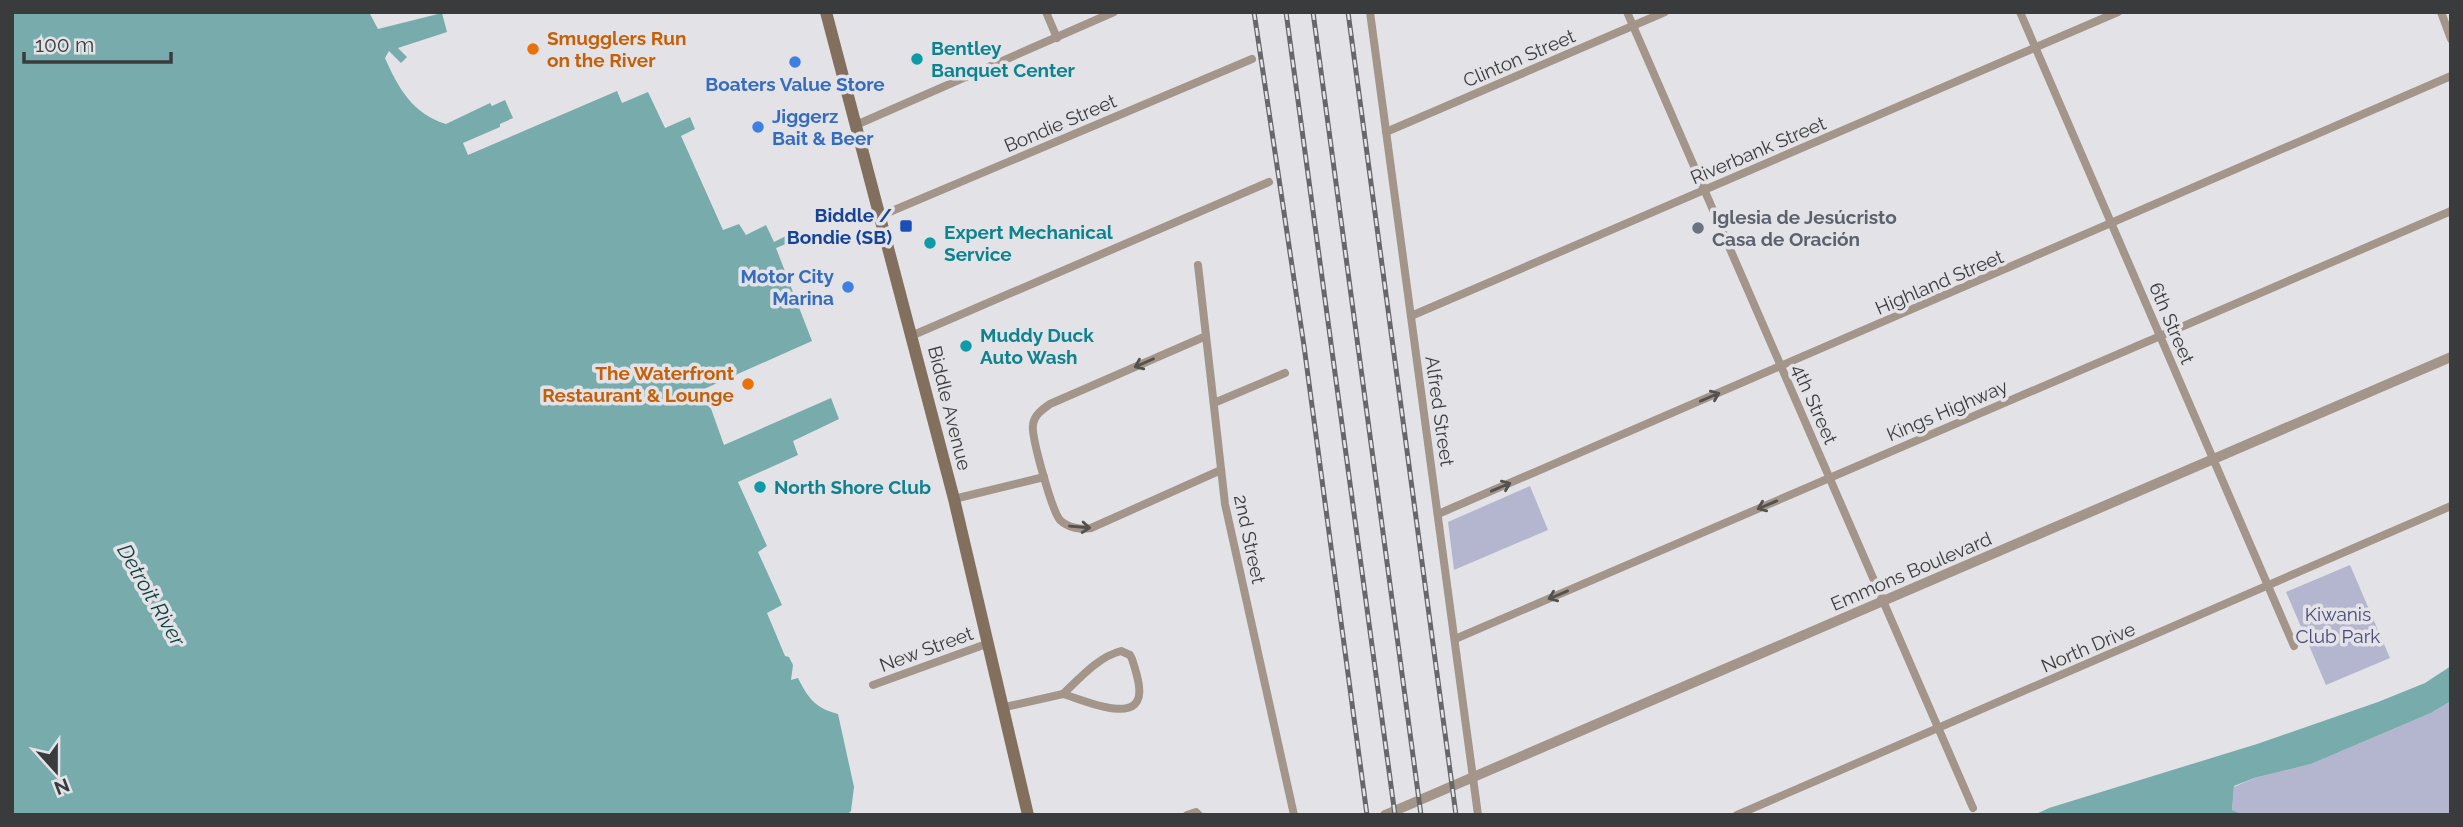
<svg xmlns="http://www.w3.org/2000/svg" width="2463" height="827" font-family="Raleway,sans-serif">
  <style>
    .green { fill: #b4b6cf }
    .water { fill: #78abab }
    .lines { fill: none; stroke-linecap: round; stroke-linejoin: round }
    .minor { stroke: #a39589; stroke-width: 8 }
    .tertiary { stroke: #a39589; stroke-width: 10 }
    .secondary { stroke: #836f5e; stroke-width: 12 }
    .rail-casing { stroke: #666769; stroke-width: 5 }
    .rail { stroke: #e3e3e7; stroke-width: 2.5; stroke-dasharray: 8; stroke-linecap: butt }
    .oneway { stroke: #54524f }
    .food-dot { fill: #e8710a; stroke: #e3e3e7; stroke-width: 2.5 }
    .culture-dot { fill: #0f9aa8; stroke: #e3e3e7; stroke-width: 2.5 }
    .shop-dot { fill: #3f7fe0; stroke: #e3e3e7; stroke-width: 2.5 }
    .transit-dot { fill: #1a4fb4; stroke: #e3e3e7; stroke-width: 2.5 }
    .worship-dot { fill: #6b7280; stroke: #e3e3e7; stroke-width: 2.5 }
    .labels { text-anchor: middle; stroke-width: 7; stroke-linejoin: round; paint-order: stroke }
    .food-label { font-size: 19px; font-weight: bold; fill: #c56008; stroke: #e3e3e7; text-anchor: start }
    .culture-label { font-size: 19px; font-weight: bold; fill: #0d838f; stroke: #e3e3e7; text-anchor: start }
    .street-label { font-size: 19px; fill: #3a3b3c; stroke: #e3e3e7 }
    .shop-label { font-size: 19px; font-weight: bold; fill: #366cbe; stroke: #e3e3e7 }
    .transit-label { font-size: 19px; font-weight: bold; fill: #164399; stroke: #e3e3e7; text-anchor: end }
    .worship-label { font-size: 19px; font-weight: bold; fill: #5b616d; stroke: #e3e3e7; text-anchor: start }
    .park-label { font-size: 19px; fill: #47497b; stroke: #e3e3e7 }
    .water-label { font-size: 21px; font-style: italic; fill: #0b3d3d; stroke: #e3e3e7 }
  </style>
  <rect width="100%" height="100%" fill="#e3e3e7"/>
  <g class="green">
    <polygon points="1530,486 1548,530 1454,570 1448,522"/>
    <polygon points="2350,565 2390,658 2326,685 2286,592"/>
    <polygon points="2451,701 2451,815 2244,815 2232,810 2234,787 2254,778 2311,764 2431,713"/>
  </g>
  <g class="water">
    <path d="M12,12H369L378,29L442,13L447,32L398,48L407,57L401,63L389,51L385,58C398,88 413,114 446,124L490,103L492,106L505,100L513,118L500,124V127L463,143L468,155L617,91L622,103L648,92L665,128L690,117L695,129L681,136L723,230L739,224L746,235L766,225L774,242L790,234L793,241L776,248L812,341L704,389L724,445L831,398L839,419L793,441L798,455L738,482L767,546L758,552L782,605L767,613L785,656L789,657L793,665L791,680L798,678C808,698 815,708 838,714L854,787L851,811L847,815H12Z"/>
    <polygon points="2451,666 2451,701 2431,713 2311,764 2254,778 2234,786 2232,810 2244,815 2034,815 2049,808 2257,744 2378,702 2425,683"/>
  </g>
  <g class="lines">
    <g class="minor">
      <polyline points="1046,12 1057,38"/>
      <polyline points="1370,12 1478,815"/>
      <polyline points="1627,12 1973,808"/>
      <polyline points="2020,12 2294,646"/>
      <polyline points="2441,12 2451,39"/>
      <polyline points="856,125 1114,12"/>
      <polyline points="1386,132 1665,12"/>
      <polyline points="880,216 1252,59"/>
      <polyline points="1198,265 1225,504 1294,815"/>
      <polyline points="1411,316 2118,12"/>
      <polyline points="911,336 1269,182"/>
      <path d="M1206,336L1050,404C1043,409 1034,415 1033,425C1031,436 1052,511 1060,520C1068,528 1081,530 1091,528L1221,470"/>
      <polyline points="1214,403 1285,373"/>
      <polyline points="954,499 1044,477"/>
      <polyline points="1438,514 2451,76"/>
      <polyline points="1455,639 2451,211"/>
      <path d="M1121,651L1130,655L1132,659C1135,668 1138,677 1139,686C1145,729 1081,699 1063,694C1080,678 1098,657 1121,651Z"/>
      <polyline points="873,685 989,643"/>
      <polyline points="1005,707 1063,694"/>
      <polyline points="1187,815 1196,812 1199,815"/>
      <polyline points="1737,815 2451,506"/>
    </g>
    <polyline class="tertiary" points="1385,815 2451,357"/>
    <polyline class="secondary" points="826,12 954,499 1028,815"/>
    <g class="rail-casing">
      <g id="rail">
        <polyline points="1254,12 1304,346 1367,815"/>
        <polyline points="1286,12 1395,815"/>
        <polyline points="1313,12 1421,815"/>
        <polyline points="1348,12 1456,815"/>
      </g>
    </g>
    <use href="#rail" class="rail"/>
  </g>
  <defs><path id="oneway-shaft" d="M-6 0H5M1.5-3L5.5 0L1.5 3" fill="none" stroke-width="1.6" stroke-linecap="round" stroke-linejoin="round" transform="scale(1.75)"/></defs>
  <g class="oneway">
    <use href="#oneway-shaft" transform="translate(1144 363) rotate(156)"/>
    <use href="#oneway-shaft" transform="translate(1710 397) rotate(-23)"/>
    <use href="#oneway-shaft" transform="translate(1501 487) rotate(-23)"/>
    <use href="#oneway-shaft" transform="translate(1767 505) rotate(157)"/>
    <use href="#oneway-shaft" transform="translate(1080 527) rotate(5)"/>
    <use href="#oneway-shaft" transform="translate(1558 595) rotate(157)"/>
  </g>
  <g class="food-dot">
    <circle cx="533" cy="49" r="7"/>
    <circle cx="748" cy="384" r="7"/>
  </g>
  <g class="culture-dot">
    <circle cx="917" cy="59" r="7"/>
    <circle cx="930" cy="243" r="7"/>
    <circle cx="966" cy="346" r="7"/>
    <circle cx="760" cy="487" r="7"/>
  </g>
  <g class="shop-dot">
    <circle cx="795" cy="62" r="7"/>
    <circle cx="758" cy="127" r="7"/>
    <circle cx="848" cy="287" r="7"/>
  </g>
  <rect class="transit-dot" x="899" y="219" width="14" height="14" rx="3.5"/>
  <circle class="worship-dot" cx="1698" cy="228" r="7"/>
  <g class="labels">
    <g class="food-label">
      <text x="547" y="45">Smugglers Run<tspan x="547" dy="22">on the River</tspan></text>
      <text x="734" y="380" text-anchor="end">The Waterfront<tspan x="734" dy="22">Restaurant &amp; Lounge</tspan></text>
    </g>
    <g class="culture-label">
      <text x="931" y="55">Bentley<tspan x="931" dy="22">Banquet Center</tspan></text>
      <text x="944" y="239">Expert Mechanical<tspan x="944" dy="22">Service</tspan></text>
      <text x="980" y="342">Muddy Duck<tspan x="980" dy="22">Auto Wash</tspan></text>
      <text x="774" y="494">North Shore Club</text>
    </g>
    <g class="street-label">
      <text transform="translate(1519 58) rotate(-23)" y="7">Clinton Street</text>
      <text transform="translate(1060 123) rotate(-23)" y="7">Bondie Street</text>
      <text transform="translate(1758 150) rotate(-23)" y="7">Riverbank Street</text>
      <text transform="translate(1939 282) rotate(-23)" y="7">Highland Street</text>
      <text transform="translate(2172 323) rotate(67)" y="7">6th Street</text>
      <text transform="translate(1815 404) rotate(66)" y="7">4th Street</text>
      <text transform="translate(950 408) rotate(76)" y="7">Biddle Avenue</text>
      <text transform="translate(1947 410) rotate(-23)" y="7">Kings Highway</text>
      <text transform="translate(1440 411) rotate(82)" y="7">Alfred Street</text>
      <text transform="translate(1250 539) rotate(78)" y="7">2nd Street</text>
      <text transform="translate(1911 571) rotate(-23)" y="7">Emmons Boulevard</text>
      <text transform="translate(2088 647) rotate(-23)" y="7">North Drive</text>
      <text transform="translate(926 649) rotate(-20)" y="7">New Street</text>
    </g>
    <g class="shop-label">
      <text x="795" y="91">Boaters Value Store</text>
      <text x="772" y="123" text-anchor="start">Jiggerz<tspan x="772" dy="22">Bait &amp; Beer</tspan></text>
      <text x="834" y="283" text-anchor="end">Motor City<tspan x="834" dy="22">Marina</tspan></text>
    </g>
    <g class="transit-label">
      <text x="892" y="222">Biddle /<tspan x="892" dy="22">Bondie (SB)</tspan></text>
    </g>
    <g class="worship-label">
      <text x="1712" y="224">Iglesia de Jesúcristo<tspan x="1712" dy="22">Casa de Oración</tspan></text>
    </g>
    <g class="park-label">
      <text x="2338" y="621">Kiwanis<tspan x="2338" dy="22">Club Park</tspan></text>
    </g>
    <g class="water-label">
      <text transform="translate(151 595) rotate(60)" y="7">Detroit River</text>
    </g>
  </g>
  <rect width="2463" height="827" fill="none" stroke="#3a3b3c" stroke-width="28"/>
  <g transform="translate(56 771) rotate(159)" stroke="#e3e3e7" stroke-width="5" paint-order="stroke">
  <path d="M0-5L12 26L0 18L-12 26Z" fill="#3a3b3c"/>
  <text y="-10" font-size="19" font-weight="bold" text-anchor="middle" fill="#3a3b3c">N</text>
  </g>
  <path d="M24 52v10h147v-10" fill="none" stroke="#3a3b3c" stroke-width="3.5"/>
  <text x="35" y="52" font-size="21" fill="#3a3b3c" stroke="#e3e3e7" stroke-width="5" paint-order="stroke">100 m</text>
</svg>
